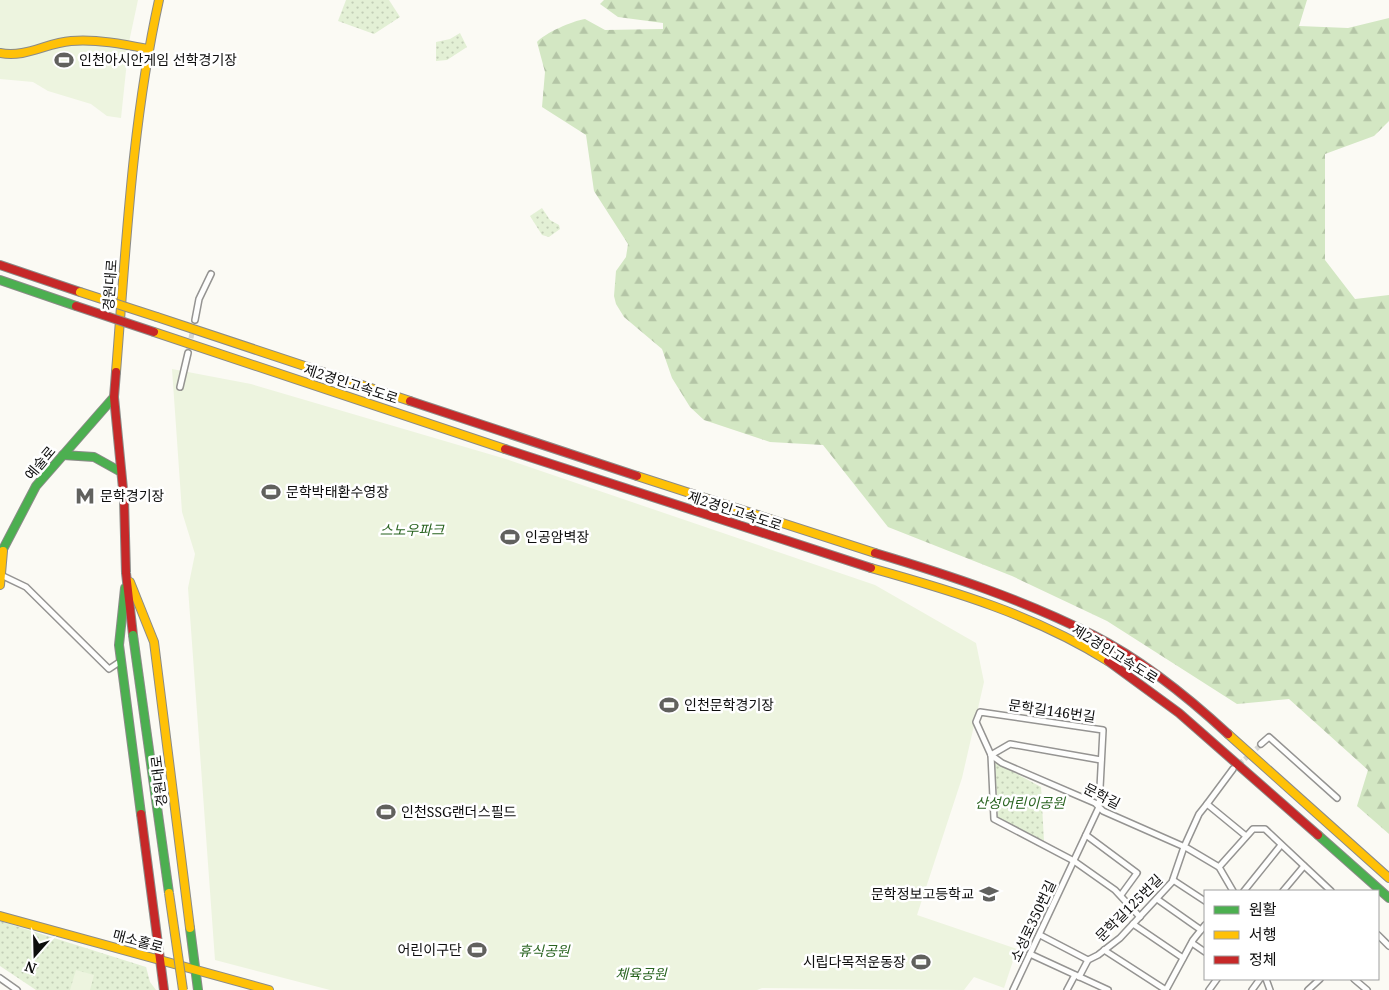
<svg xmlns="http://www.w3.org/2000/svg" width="1389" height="990" font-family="'Noto Serif','Noto Sans KR',serif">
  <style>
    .forest { fill: url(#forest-firs) }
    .park { fill: url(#park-dots) }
    .pitch { fill: #edf4df }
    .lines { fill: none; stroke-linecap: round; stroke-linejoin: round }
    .street-tunnel { stroke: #d7d7d2; stroke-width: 5; stroke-dasharray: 5 2.5; stroke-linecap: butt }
    .street-casing { stroke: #959492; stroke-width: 8 }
    .fast-casing { stroke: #8b8b88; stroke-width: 10 }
    .slow-casing { stroke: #8b8b88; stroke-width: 10 }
    .jam-casing { stroke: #8b8b88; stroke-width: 10 }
    .street { stroke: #fefefd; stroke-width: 5 }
    .fast { stroke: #4caf50; stroke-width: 8 }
    .slow { stroke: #ffc107; stroke-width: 8 }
    .jam { stroke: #c62828; stroke-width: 8 }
    .fast-bridge-casing { stroke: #8b8b88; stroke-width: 10; stroke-linecap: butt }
    .slow-bridge-casing { stroke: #8b8b88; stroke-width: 10; stroke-linecap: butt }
    .jam-bridge-casing { stroke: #8b8b88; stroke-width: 10; stroke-linecap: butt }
    .fast-bridge { stroke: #4caf50; stroke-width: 8 }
    .slow-bridge { stroke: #ffc107; stroke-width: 8 }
    .jam-bridge { stroke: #c62828; stroke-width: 8 }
    .labels { text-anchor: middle; stroke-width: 5; stroke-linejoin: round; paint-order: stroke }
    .poi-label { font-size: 14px; fill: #0e0e0e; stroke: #fff; text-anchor: start }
    .street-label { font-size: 14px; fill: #0e0e0e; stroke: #fff }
    .park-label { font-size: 14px; font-style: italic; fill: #2a6421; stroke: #fff }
  </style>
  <defs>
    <pattern id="forest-firs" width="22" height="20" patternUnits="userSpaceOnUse" patternTransform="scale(1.25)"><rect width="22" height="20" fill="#d3e7c3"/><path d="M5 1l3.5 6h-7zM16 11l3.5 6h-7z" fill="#b4c5a6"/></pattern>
    <pattern id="park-dots" width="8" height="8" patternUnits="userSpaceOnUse" patternTransform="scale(1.25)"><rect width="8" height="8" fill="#e3f0d5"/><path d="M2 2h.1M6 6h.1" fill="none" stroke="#c2cdb6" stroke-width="1.8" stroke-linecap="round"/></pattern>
  </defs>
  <rect width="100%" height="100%" fill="#fbfaf4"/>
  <path class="forest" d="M604,0H1307L1299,26L1348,28L1389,18V121L1374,136L1325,154V260L1355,299L1389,295V834L1357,806L1368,770L1289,699L1237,704L1107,621L1012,576L888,527L823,445L770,442L704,420L690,407L672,378L662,349L624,317L616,304L614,296L616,271L626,257L628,244L594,191L586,135L542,107L545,72L537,42C545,33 572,21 585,19L605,30L663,29V23L618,17L600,4Z"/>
  <g class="park">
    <polygon points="346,0 389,0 400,17 374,34 338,21"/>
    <polygon points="460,33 467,47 447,60 436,61 436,42 450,39"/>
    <polygon points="542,208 550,220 559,225 560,229 549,237 542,235 530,216"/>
    <polygon points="995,762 1041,787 1044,841 998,819"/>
    <polygon points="0,921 146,967 150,982 156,990 36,990 0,966"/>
  </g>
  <g class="pitch">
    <polygon points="0,0 138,0 129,42 121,118 107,116 91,104 48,91 33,82 0,79"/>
    <polygon points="172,369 251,384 506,459 875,585 976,643 984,682 962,778 917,915 1017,949 1004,988 974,977 964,990 762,988 757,990 330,990 215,960 188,588 195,554 182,512"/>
    <polygon points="76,970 94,975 90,990 70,990"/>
  </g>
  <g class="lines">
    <g class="street-tunnel">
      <polyline points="188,353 193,328"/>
      <polyline points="1239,764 1262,744"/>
    </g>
    <g class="street-casing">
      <g id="street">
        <polyline points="195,320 199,299 211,274"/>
        <polyline points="180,387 188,353"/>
        <polyline points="1,575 26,587 109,669 121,661"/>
        <polyline points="1261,744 1269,737 1337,798"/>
        <polyline points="991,755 994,819 1074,861 1115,890 1140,917"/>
        <polyline points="991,755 1010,744 1101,760"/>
        <polyline points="1207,804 1233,769"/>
        <polyline points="1086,835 1137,873 1121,895"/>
        <polyline points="1219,867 1253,829 1265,829 1331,891"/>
        <polyline points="1173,880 1205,901"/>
        <polyline points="1244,891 1281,845"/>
        <polyline points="1283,891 1304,866"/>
        <polyline points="1157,899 1201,930"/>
        <polyline points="1133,924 1183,958"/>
        <polyline points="1040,935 1088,960"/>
        <polyline points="1378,935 1389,946"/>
        <polyline points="1192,943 1205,952"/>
        <polyline points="1104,950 1166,990 1193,940 1205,925"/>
        <polyline points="1030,954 1108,990"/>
        <polyline points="1079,977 1088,960 1098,955 1120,938 1172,882 1184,847 1199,814 1207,804 1246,836"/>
        <polyline points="0,978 17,990"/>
        <polyline points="1266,979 1270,990"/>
        <polyline points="1354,979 1367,990"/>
        <polyline points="1013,990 1099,807 1103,730 980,712 976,722 991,755 1002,763 1095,803 1103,811 1187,848 1219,867 1233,891"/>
        <polyline points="1067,990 1075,975"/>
        <polyline points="1209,990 1217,979"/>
        <polyline points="1252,990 1260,979"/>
        <polyline points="1308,990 1320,979"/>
      </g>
    </g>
    <g class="fast-casing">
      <g id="fast">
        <polyline points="0,280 76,306"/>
        <polyline points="63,455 94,457 121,472"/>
        <polyline points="0,555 36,486 114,397"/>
        <polyline points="125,588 119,645 141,814"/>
        <polyline points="1318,835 1389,898"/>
        <polyline points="190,928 198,990"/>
      </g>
    </g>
    <g class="slow-casing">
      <g id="slow">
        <path d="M0,53C26,58 46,43 71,41C97,39 123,44 148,49"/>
        <polyline points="157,317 410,401"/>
        <polyline points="154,332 505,449"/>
        <path d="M116,372C126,247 132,122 159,0"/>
        <polyline points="637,476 875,553"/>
        <path d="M871,568C953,591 1035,615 1108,661"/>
        <polyline points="130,582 154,642 190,928"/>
        <polyline points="0,585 3,551"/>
        <polyline points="1228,734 1389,878"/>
        <polyline points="0,916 269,990"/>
      </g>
    </g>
    <g class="jam-casing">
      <g id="jam">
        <polyline points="0,265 80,292"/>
        <polyline points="116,372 114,397 124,499 126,573 133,635"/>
        <polyline points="410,401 637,476"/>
        <polyline points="505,449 871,568"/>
        <path d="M875,553C949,575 1024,600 1093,635C1142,660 1188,697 1228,734"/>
        <polyline points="1108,661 1179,713 1318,835"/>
        <polyline points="141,814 164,990"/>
      </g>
    </g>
    <use href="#street" class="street"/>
    <use href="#fast" class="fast"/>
    <use href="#slow" class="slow"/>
    <use href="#jam" class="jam"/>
    <g class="fast-bridge-casing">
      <polyline id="fast-bridge" points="133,635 169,893"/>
    </g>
    <g class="slow-bridge-casing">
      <g id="slow-bridge">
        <polyline points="80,292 157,317"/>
        <polyline points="169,893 183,990"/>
      </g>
    </g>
    <g class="jam-bridge-casing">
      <polyline id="jam-bridge" points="76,306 154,332"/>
    </g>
    <use href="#fast-bridge" class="fast-bridge"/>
    <use href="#slow-bridge" class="slow-bridge"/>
    <use href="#jam-bridge" class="jam-bridge"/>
  </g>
  <defs>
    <g id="stadium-bare" transform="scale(1.5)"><path d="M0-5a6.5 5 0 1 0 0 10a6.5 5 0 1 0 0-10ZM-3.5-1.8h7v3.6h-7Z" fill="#61615e" stroke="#fff" stroke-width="2.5" paint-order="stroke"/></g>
    <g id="metro-bare" transform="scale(1.5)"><path d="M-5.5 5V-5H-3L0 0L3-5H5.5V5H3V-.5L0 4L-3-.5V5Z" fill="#61615e" stroke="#fff" stroke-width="2.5" paint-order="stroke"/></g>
    <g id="school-bare" transform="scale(1.5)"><path d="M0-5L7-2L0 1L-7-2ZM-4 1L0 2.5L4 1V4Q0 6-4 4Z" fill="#61615e" stroke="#fff" stroke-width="2.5" paint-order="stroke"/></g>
  </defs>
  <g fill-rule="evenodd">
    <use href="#stadium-bare" x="64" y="60"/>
    <use href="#stadium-bare" x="271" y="492"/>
    <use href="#metro-bare" x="85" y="496"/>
    <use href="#stadium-bare" x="510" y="537"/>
    <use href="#stadium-bare" x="669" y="705"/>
    <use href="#stadium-bare" x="386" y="812"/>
    <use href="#school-bare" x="989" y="894"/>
    <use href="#stadium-bare" x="477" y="950"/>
    <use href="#stadium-bare" x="921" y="962"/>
  </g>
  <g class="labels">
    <g class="poi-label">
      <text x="79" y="65">인천아시안게임 선학경기장</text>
      <text x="286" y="497">문학박태환수영장</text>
      <text x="100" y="501">문학경기장</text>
      <text x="525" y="542">인공암벽장</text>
      <text x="684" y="710">인천문학경기장</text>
      <text x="401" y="817">인천SSG랜더스필드</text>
      <text x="974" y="899" text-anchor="end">문학정보고등학교</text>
      <text x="462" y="955" text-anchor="end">어린이구단</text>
      <text x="906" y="967" text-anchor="end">시립다목적운동장</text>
    </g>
    <g class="street-label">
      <text transform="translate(110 285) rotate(-86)" y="5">경원대로</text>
      <text transform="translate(351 384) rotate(18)" y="5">제2경인고속도로</text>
      <text transform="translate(40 463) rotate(-50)" y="5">예술로</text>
      <text transform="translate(735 511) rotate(18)" y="5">제2경인고속도로</text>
      <text transform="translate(1115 654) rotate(32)" y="5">제2경인고속도로</text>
      <text transform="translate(1052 711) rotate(8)" y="5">문학길146번길</text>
      <text transform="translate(159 781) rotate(-97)" y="5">경원대로</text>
      <text transform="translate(1102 796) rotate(27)" y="5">문학길</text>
      <text transform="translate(1129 908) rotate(-45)" y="5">문학길125번길</text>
      <text transform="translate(1033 921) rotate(-65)" y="5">소성로350번길</text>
      <text transform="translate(138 941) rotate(15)" y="5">매소홀로</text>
    </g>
    <g class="park-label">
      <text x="412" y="535">스노우파크</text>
      <text x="1020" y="808">산성어린이공원</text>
      <text x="544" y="956">휴식공원</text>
      <text x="641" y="979">체육공원</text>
    </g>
  </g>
  <rect x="1204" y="890" width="175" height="90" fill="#ffffff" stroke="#9f9f9f"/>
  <rect x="1214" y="906" width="25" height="8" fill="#4caf50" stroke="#9f9f9f"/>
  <text x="1249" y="915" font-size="15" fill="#0e0e0e">원활</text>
  <rect x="1214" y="931" width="25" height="8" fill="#ffc107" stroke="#9f9f9f"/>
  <text x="1249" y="940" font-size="15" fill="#0e0e0e">서행</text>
  <rect x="1214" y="956" width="25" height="8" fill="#c62828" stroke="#9f9f9f"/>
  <text x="1249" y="965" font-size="15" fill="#0e0e0e">정체</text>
  <g transform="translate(35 955) rotate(200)" stroke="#ffffff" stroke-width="4" paint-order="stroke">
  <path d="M0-4L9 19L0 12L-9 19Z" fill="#0e0e0e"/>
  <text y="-8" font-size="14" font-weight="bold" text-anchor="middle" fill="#0e0e0e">N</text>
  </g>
</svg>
